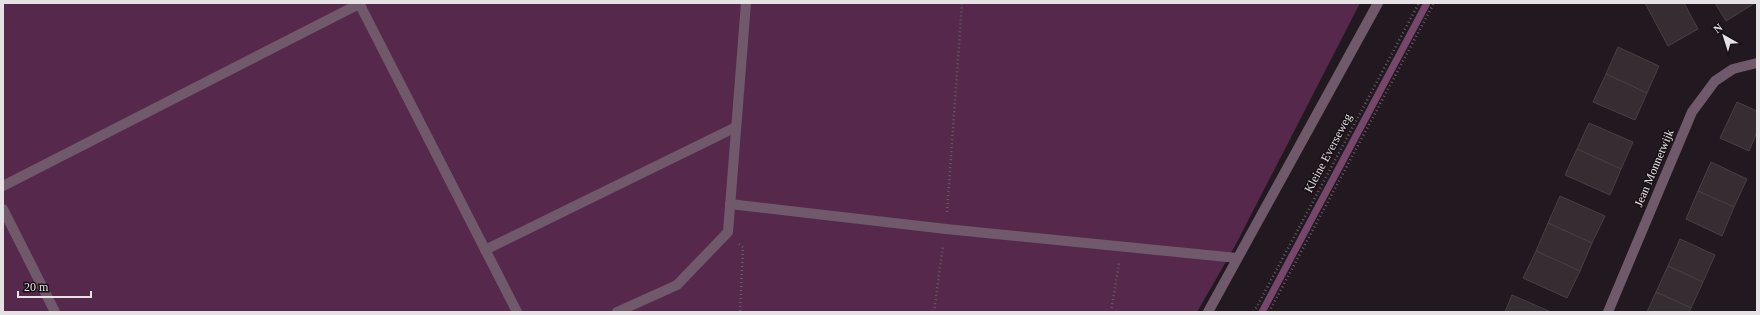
<svg xmlns="http://www.w3.org/2000/svg" width="1760" height="315" font-family="'Times New Roman',serif">
  <style>
    .green { fill: #56294c }
    .lines { fill: none; stroke-linecap: round; stroke-linejoin: round }
    .stream { stroke: #76466b; stroke-width: 7 }
    .building { fill: #352d32; stroke: #483f45 }
    .path { stroke: #645d62; stroke-width: 2.5; stroke-dasharray: 1 3; stroke-linecap: butt }
    .street { stroke: #70596a; stroke-width: 10 }
    .labels { text-anchor: middle; stroke-width: 3; stroke-linejoin: round; paint-order: stroke }
    .street-label { font-size: 12px; fill: #e6e1e4; stroke: #171015 }
  </style>
  <rect width="100%" height="100%" fill="#21191f"/>
  <g class="green">
    <polygon points="3,3 1360,3 1235,246 1197,312 3,312"/>
    <polygon points="1425,3 1429,3 1264,312 1260,312"/>
  </g>
  <g class="lines">
    <polyline class="stream" points="1262,312 1427,3"/>
  </g>
  <g class="building">
    <polygon points="1645,3 1684,3 1698,29 1668,46"/>
    <polygon points="1715,3 1755,3 1726,21"/>
    <polygon points="1618,47 1659,66 1647,93 1606,74"/>
    <polygon points="1606,74 1647,93 1635,120 1593,102"/>
    <polygon points="1737,102 1757,111 1757,132 1749,151 1720,138"/>
    <polygon points="1589,123 1633,142 1621,169 1577,149"/>
    <polygon points="1577,149 1621,169 1610,195 1565,175"/>
    <polygon points="1711,162 1747,179 1734,207 1698,191"/>
    <polygon points="1698,191 1734,207 1722,236 1686,219"/>
    <polygon points="1560,196 1605,216 1592,243 1548,223"/>
    <polygon points="1548,223 1592,243 1580,271 1536,251"/>
    <polygon points="1680,239 1715,255 1703,282 1668,266"/>
    <polygon points="1536,251 1580,271 1567,298 1523,278"/>
    <polygon points="1668,266 1703,282 1691,308 1656,292"/>
    <polygon points="1656,292 1691,308 1689,312 1647,312"/>
    <polygon points="1512,295 1551,312 1505,312"/>
  </g>
  <g class="lines">
    <g class="path">
      <polyline points="947,212 962,3"/>
      <polyline points="739,244 743,247 740,312"/>
      <polyline points="934,312 943,245"/>
      <polyline points="1111,312 1119,263"/>
      <polyline points="1254,312 1419,3"/>
      <polyline points="1269,312 1434,3"/>
    </g>
    <g class="street">
      <polyline points="359,3 517,312"/>
      <polyline points="3,186 361,3"/>
      <polyline points="730,204 946,229 1237,258"/>
      <polyline points="3,209 55,312"/>
      <polyline points="485,250 736,127"/>
      <polyline points="617,312 677,285 728,232 746,3"/>
      <polyline points="1208,312 1378,3"/>
      <polyline points="1608,312 1692,112 1715,81 1733,69 1757,63"/>
    </g>
  </g>
  <g class="labels">
    <g class="street-label">
      <text transform="translate(1328 153) rotate(-62)" y="4">Kleine Everseweg</text>
      <text transform="translate(1654 168) rotate(-67)" y="4">Jean Monnetwijk</text>
    </g>
  </g>
  <rect width="1760" height="315" fill="none" stroke="#e6e1e4" stroke-width="8"/>
  <g transform="translate(1724 36) rotate(321)" stroke="#171015" stroke-width="3" paint-order="stroke">
  <path d="M0-3L7 15L0 10L-7 15Z" fill="#e6e1e4"/>
  <text y="-6" font-size="11" font-weight="bold" text-anchor="middle" fill="#e6e1e4">N</text>
  </g>
  <path d="M18 291v6h73v-6" fill="none" stroke="#e6e1e4" stroke-width="2"/>
  <text x="24" y="291" font-size="12" fill="#e6e1e4" stroke="#171015" stroke-width="3" paint-order="stroke">20 m</text>
</svg>
